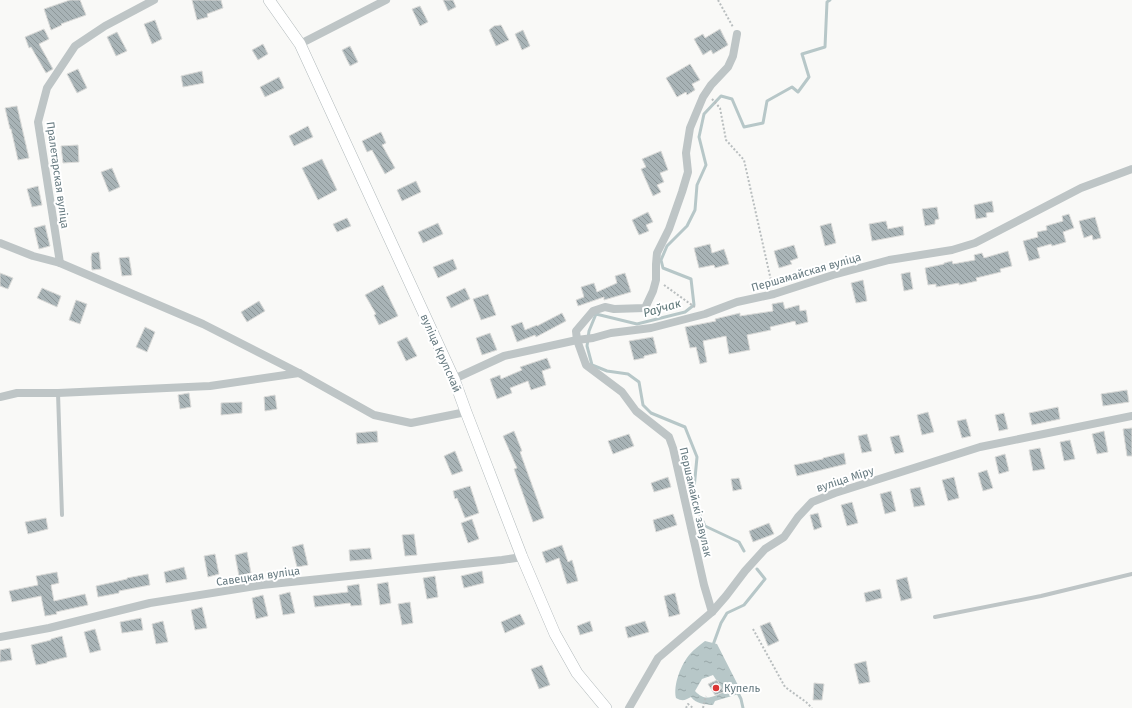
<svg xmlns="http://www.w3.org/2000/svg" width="1132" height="708" font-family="'Fira Sans',sans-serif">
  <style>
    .water { fill: url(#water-ripples); fill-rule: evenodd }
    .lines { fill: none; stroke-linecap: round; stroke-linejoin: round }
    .stream { stroke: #b7c7c8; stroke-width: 3 }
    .building { fill: url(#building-back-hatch); stroke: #dbdbd9 }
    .secondary-casing { stroke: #b1b9bb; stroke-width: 12 }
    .path { stroke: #b9bebf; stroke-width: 2; stroke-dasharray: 2 2; stroke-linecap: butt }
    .lane { stroke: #bec5c6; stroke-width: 4 }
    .street { stroke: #bec5c6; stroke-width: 8 }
    .secondary { stroke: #fff; stroke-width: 11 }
    .poi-dot { fill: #db3635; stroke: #fff; stroke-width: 1.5 }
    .labels { text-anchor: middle; stroke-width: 4; stroke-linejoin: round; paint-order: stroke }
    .street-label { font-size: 11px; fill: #667a80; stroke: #fff }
    .poi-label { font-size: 11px; fill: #667a80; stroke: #fff; text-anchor: start }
    .water-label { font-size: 12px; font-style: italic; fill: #60797a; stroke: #fff }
  </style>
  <defs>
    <pattern id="water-ripples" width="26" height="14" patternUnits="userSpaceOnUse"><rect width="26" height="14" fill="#b7c7c8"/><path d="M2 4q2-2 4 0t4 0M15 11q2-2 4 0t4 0" fill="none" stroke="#99a7a8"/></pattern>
    <pattern id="building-back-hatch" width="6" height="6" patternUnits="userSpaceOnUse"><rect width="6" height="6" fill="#a8b3b6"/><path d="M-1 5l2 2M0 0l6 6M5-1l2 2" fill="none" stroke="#8d9799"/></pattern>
  </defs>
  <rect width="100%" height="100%" fill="#f9f9f7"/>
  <path class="water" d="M705,641L717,644L742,693L715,701L713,705C704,704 696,704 691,697C685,700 683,702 676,698C673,685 681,664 690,654C694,649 700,645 705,641ZM713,675L724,692C712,697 705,702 695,691L702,679Z"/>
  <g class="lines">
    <g class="stream">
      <polyline points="744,551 739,542 705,526 693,499 697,457 685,427 651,413 643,405 639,382 628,374 607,371 592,365 587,346 589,331 596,314 637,324 685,312 694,305 691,279 663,268 661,260 667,246 687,226 695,210 697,185 706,165 699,137 704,114 721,96 732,99 744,127 763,123 767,101 792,87 798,92 809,77 802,54 825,47 827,2 830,0"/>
      <polyline points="713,645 721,623 727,613 744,605 765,579 757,569"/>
      <polyline points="737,691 741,699 743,708"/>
    </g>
  </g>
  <g class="building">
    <polygon points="70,0 80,0 86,15 61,24 62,25 51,30 44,9"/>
    <polygon points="192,0 221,0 223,8 207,14 208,17 197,20"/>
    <polygon points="443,0 453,0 456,7 448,11"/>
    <polygon points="420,6 428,22 420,26 412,9"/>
    <polygon points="155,20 162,39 152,44 144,24"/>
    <polygon points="501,25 509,40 496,46 489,30 494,26"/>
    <polygon points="44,29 49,39 39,44 53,69 46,73 31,47 29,48 25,37"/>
    <polygon points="720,29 728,45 713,54 711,50 703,55 694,39 703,34 705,38"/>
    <polygon points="523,30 530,46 522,50 515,34"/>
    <polygon points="117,32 127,51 116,56 107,37"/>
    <polygon points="263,44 268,54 258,60 252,50"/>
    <polygon points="350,46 358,62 350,66 342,50"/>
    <polygon points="690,64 700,80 692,84 695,90 687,95 686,92 677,97 666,78"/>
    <polygon points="78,69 87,88 77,93 67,74"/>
    <polygon points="202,71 204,83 183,87 181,76"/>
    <polygon points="279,77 284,88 265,97 260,87"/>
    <polygon points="17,106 29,158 18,160 11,129 10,129 5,108"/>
    <polygon points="308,126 313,137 294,146 289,136"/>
    <polygon points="381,132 386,143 382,145 395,168 385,174 372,150 367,152 362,141"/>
    <polygon points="78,145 79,162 63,163 61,146"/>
    <polygon points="661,151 668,170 660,173 664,182 657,185 661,192 653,196 641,169 646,167 642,159"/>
    <polygon points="322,159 337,190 318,200 302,168"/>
    <polygon points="112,168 120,187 109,192 101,172"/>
    <polygon points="416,181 421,192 402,201 397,190"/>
    <polygon points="38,186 42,205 32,207 27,189"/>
    <polygon points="992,201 994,212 986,213 987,217 976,219 974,205"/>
    <polygon points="937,207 939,219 935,220 935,224 925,226 922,209"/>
    <polygon points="648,212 653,222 646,225 649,231 639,235 632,220"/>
    <polygon points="1069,214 1074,228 1063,232 1066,242 1052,246 1051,244 1037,248 1040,258 1029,261 1023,241 1038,237 1037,232 1047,230 1046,226 1063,221 1062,216"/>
    <polygon points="1095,217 1101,238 1093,240 1092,235 1084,238 1079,221"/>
    <polygon points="347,218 351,226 337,232 333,224"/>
    <polygon points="886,221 888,229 903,226 904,235 872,241 869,224"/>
    <polygon points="438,223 443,234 423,243 418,232"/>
    <polygon points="831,223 836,243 825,246 820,226"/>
    <polygon points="45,225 50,246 39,249 34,228"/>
    <polygon points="710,244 712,253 724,249 729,264 715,268 714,265 699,268 694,248"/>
    <polygon points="794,245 798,258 790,261 792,264 779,268 774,251"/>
    <polygon points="1008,251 1012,266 1000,269 1001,272 976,278 977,281 959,285 959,283 936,287 936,284 928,285 925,268 944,264 944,263 952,261 953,264 975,260 974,255 982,253 984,258"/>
    <polygon points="99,252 101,269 92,270 91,257 92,253"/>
    <polygon points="129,257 132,275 122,276 119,258"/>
    <polygon points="453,259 457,269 438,278 433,267"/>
    <polygon points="910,272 913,289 904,291 901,274"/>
    <polygon points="0,273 13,278 8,289 0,286"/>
    <polygon points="625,273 631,292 604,300 604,297 578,306 576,300 584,297 581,287 594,283 597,292 617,283 615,276"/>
    <polygon points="863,280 867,301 856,303 851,283"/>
    <polygon points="383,285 398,316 379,325 374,315 376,314 365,295"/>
    <polygon points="42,288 61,296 57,307 37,298"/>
    <polygon points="465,288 470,299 451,308 446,297"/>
    <polygon points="488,294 496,315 481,320 473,299"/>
    <polygon points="76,300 87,304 80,324 69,320"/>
    <polygon points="259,301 265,311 247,322 241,312"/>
    <polygon points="783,302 785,309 799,305 800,311 806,310 808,322 796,325 795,321 770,327 771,330 747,335 750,350 729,354 726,336 703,341 707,362 700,364 696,347 690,348 685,327 716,321 715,319 740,313 740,316 773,311 772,304"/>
    <polygon points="562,313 566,321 536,337 535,335 517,342 511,326 522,322 525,330 537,325 537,326"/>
    <polygon points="145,327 155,332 147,352 136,347"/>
    <polygon points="490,333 497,350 482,355 476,338"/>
    <polygon points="407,337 417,356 406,361 397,342"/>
    <polygon points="653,337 657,353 644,356 644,358 634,360 629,341"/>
    <polygon points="547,358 551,368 542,371 546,385 531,390 528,381 510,388 512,393 497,399 490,379 500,375 501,379 522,370 520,367"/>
    <polygon points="1127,390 1129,402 1103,406 1101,394"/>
    <polygon points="189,393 191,407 180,409 178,395"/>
    <polygon points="275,395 277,409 265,411 264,397"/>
    <polygon points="242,402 242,413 221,415 221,403"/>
    <polygon points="1058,407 1060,419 1032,425 1029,413"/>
    <polygon points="928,412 934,432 922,435 917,415"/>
    <polygon points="1004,413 1008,429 999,431 995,415"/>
    <polygon points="966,419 971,436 962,438 957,421"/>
    <polygon points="1132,428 1132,456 1127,456 1123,429"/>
    <polygon points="377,431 378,442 357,444 356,433"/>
    <polygon points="514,431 522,451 520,452 544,518 533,522 514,469 517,468 503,436"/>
    <polygon points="1104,431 1108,452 1097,454 1092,434"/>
    <polygon points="629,434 634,446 613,454 608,441"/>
    <polygon points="867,434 872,451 862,453 858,436"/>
    <polygon points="899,435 904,452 895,454 890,437"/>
    <polygon points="1070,440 1075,459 1064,461 1060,442"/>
    <polygon points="1040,448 1045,469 1033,471 1029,450"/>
    <polygon points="455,451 463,471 452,475 444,456"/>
    <polygon points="844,453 846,464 797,476 794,465 823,459 823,458"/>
    <polygon points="1005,454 1009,471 999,474 995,457"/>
    <polygon points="987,470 993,488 983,491 978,473"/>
    <polygon points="668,477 671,487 654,492 651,483"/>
    <polygon points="954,477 959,498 948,501 942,480"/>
    <polygon points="739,478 742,489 733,491 731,479"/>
    <polygon points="470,486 479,513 465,518 457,498 455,499 453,491"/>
    <polygon points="920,487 925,505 914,507 910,489"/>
    <polygon points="891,491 896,511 885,514 880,494"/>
    <polygon points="852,502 858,523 847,526 841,505"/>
    <polygon points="818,513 822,527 814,530 810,515"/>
    <polygon points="673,514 677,525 656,532 653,520"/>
    <polygon points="46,518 48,529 28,534 25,522"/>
    <polygon points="472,519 479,539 468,543 461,523"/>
    <polygon points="769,523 774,534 753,542 749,531"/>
    <polygon points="414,534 417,555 405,556 402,535"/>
    <polygon points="303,544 308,565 297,567 292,547"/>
    <polygon points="562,545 568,562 572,560 578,581 567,584 559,558 546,563 542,552"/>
    <polygon points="370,548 372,559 350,561 349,550"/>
    <polygon points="247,552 251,573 239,576 235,555"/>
    <polygon points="215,554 219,574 208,577 204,556"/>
    <polygon points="184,567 187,579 166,583 164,572"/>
    <polygon points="482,571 484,583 464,588 461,576"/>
    <polygon points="57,572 59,583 51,585 54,601 85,594 88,605 56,612 57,614 45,616 41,596 12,602 9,591 38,585 36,576"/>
    <polygon points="148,574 150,585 119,591 119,593 98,597 96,586 127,579 127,578"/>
    <polygon points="435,576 438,597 427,599 423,578"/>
    <polygon points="907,577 912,598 901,601 896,580"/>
    <polygon points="388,582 391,603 380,605 377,584"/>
    <polygon points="359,584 362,605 351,606 350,603 315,607 313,596 348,592 347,586"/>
    <polygon points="880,589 882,598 866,602 864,593"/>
    <polygon points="290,592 295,613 283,615 279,595"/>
    <polygon points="675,593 680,614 669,617 664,596"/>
    <polygon points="263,595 268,616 256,619 252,598"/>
    <polygon points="410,602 413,623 402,625 398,604"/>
    <polygon points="202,607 207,628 195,630 191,610"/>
    <polygon points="520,614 525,624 505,633 501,622"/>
    <polygon points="141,618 143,630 122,633 120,622"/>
    <polygon points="163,621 168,642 156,644 152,624"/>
    <polygon points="590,621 593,631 580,635 577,626"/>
    <polygon points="645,621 649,632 628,638 625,627"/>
    <polygon points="770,622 779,641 768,646 760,626"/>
    <polygon points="95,629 101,650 90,653 84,632"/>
    <polygon points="62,636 67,657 47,662 47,663 36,665 31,645 51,640 51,639"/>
    <polygon points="10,648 12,660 0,662 0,650"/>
    <polygon points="866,661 870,682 859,684 854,664"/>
    <polygon points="542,665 550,685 539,689 531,669"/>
    <polygon points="717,680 724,692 715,695 708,684"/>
    <polygon points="814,683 824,684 822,700 813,700"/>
  </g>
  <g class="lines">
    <g class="secondary-casing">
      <polyline id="secondary" points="269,0 300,44 454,379 466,412 522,557 555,634 577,673 606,708"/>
    </g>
    <g class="path">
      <polyline points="718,0 733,27"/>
      <polyline points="712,99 720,108 726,140 744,160 772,285"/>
      <polyline points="664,285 696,308"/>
      <polyline points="753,629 785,687 806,702 812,708"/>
      <polyline points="686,708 688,704 693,708"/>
      <polyline points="703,708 706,696"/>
    </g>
    <g class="lane">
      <polyline points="58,393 62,515"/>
      <polyline points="935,617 1041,596 1132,574"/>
    </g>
    <g class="street">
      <polyline points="300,44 386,0"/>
      <polyline points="0,243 33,256 60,263 203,324 299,373 374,415 411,423 466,412"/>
      <polyline points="60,263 38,122 47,88 75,46 105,26 154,0"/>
      <polyline points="454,379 504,356 577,340 593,338 611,333 651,328 705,314 737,302 774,294 833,275 889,260 952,250 975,243 1081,188 1132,169"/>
      <polyline points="0,397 17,393 58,393 210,386 299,373"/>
      <polyline points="712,612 704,585 673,448 669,437 636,411 622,392 586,365 577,340 576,331 593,311 605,307 614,309 645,308 653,291 656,280 656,264 657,253 669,229 682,192 688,172 686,153 690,128 695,116 703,97 711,85 728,67 733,56 737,34"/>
      <polyline points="0,637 49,628 150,603 262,585 502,560 522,557"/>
      <polyline points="629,708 658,658 712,612 726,596 745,571 765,549 784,537 798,517 812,502 835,493 980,447 1132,416"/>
    </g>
    <use href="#secondary" class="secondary"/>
  </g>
  <circle class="poi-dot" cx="716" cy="688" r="4"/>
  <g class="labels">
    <g class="street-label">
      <text transform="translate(58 175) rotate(82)" y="4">Пралетарская вуліца</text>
      <text transform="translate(806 272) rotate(-16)" y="4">Першамайская вуліца</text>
      <text transform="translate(441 353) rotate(66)" y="4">вуліца Крупскай</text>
      <text transform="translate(845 479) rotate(-18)" y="4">вуліца Міру</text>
      <text transform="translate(696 502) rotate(77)" y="4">Першамайскі завулак</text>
      <text transform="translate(258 576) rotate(-8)" y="4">Савецкая вуліца</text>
    </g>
    <g class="poi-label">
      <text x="724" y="692">Купель</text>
    </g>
    <g class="water-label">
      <text transform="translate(662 308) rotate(-16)" y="4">Раўчак</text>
    </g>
  </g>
</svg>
